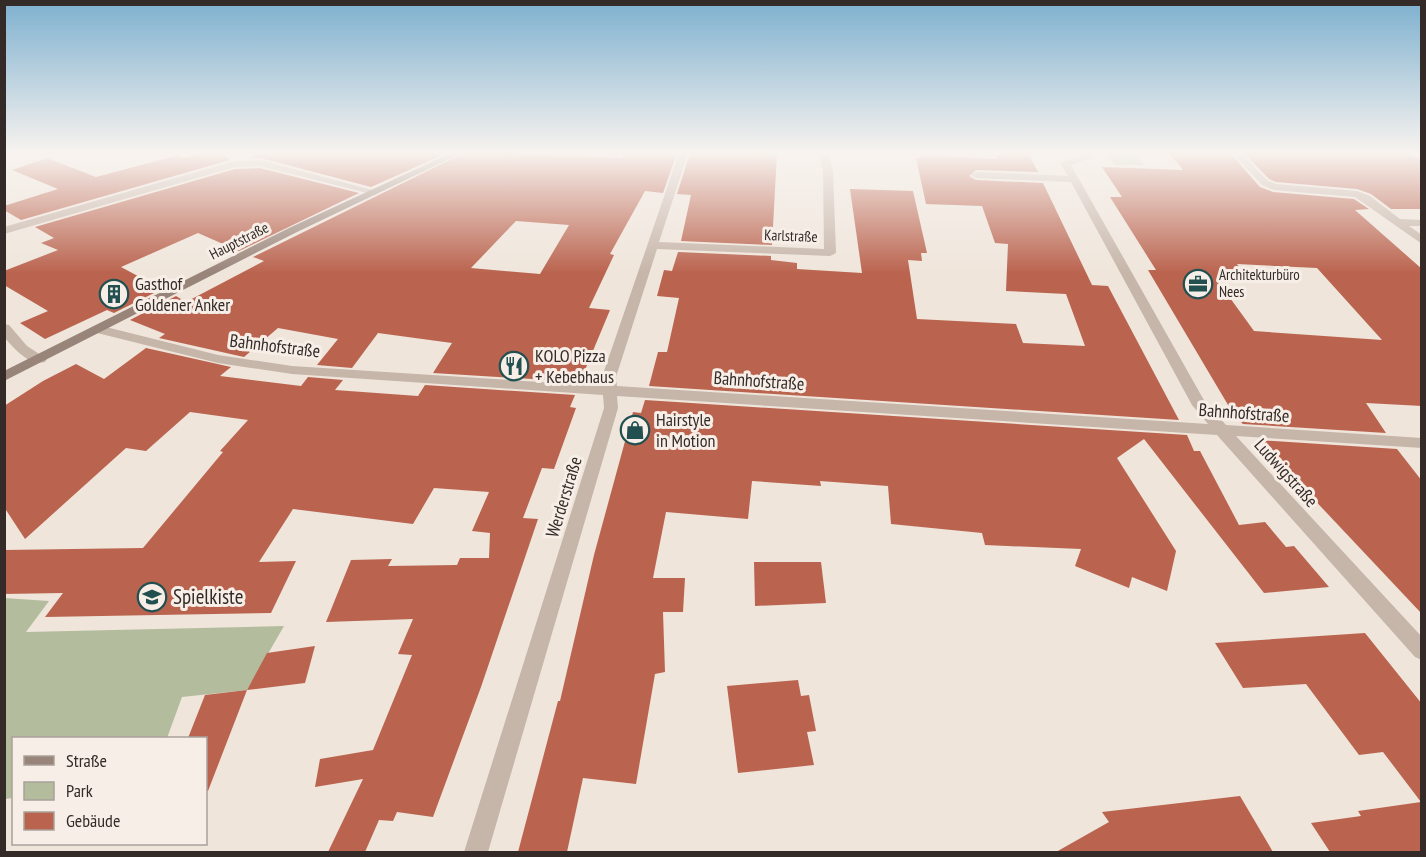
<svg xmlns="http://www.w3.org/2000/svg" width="1426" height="857" font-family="'PT Sans Narrow',sans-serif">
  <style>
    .green { fill: #b3bd9d }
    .building { fill: #ba644f; fill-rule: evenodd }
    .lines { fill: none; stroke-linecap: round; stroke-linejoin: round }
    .street { fill: #c6b5a9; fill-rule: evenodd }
    .secondary { fill: #99847a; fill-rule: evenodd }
    .labels { text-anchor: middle; stroke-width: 6; stroke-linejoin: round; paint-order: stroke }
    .far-street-label { font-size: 15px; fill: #342b28; stroke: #f7efe7 }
    .far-poi-label { font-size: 15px; fill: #342b28; stroke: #f7efe7; text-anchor: start }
    .poi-label { font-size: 18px; fill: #342b28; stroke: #f7efe7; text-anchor: start }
    .street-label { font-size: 18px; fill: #342b28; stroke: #f7efe7 }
    .near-poi-label { font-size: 21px; fill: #342b28; stroke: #f7efe7; text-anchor: start }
  </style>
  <rect width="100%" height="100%" fill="#efe5db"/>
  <g class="green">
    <polygon points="1106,153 1134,153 1144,165 1115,165"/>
    <polygon points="4,598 49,601 26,632 284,626 247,690 182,697 167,738 14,738 13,798 5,799"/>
  </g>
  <g class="building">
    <polygon points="204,153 221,153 230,160 21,220 4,210 4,206 58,189 12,170 47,158 96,177 179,155 182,158"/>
    <polygon points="263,153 447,153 371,187 261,158 250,158"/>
    <path d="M464,153H515L622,158L625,153H677L663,193L645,191L610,254L614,255L589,308L610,310L580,382L433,373L452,343L378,333L352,368L317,365L338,339L278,328L244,357L159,338L165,334L130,320L176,296L186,302L264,261L253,257ZM516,221L569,225L540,274L471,268Z"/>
    <polygon points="690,153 777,153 772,245 681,241 691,195 677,194"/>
    <polygon points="999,153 1028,153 1038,172 976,170 969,176 976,180 1043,183 1092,285 1108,286 1179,420 649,386 658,352 667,352 679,298 657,296 664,270 672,271 678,252 771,256 771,260 797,263 797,269 862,273 850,189 913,191 927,253 921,253 922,261 908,260 917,319 1016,324 1023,343 1085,346 1066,294 1006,291 1008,244 995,243 982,206 926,204 916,158 920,158 920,155 998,159 996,156 1000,156"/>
    <path d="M1169,153H1230L1260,187L1273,192L1354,199L1369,209L1355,210L1422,269V406L1366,403L1386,433L1243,424L1234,415L1148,270H1156L1110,197H1122L1102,167L1183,170ZM1237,264L1317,268L1382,340L1254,331L1217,280L1250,282Z"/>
    <polygon points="1244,153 1409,153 1422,160 1422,209 1391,209 1371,194 1357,189 1276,182 1269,179"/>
    <polygon points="260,168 359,193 239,251 198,233 121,267 162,289 114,313 107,310 45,339 20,323 48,311 4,285 4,271 58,250 41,243 54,238 35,227 235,169"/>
    <polygon points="146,348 231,367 220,376 301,386 308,377 343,380 335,390 418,396 425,385 575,395 570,407 576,408 554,469 542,468 523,518 538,519 481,687 433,817 397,812 393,821 379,820 365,852 328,852 363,779 315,787 320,759 373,750 412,655 398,654 413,619 326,622 351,560 392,559 388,566 457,565 460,558 489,558 490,533 472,531 489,492 434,488 413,524 293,509 259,562 296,561 271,613 45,617 63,593 4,594 4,550 143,548 223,452 220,451 248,420 190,412 146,451 126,448 25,539 4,507 4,406 43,381 76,364 104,379"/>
    <polygon points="645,400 1187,435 1194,451 1200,451 1239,525 1265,522 1286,547 1294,546 1329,587 1264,593 1144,439 1117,458 1176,551 1167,591 1132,577 1129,588 1075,566 1081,549 985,545 982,533 891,524 888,486 820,481 821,486 752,481 748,519 666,512 653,578 685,578 683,612 663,612 665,672 655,674 636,784 583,778 567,852 518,852 558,701 560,701 594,555 633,412 641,413"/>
    <polygon points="1258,440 1397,449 1422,481 1422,614"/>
    <polygon points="754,562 821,562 826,603 755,606"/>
    <polygon points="1365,633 1422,704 1422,852 1330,852 1311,823 1361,816 1358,811 1421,802 1383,752 1359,755 1306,684 1243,688 1215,643"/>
    <polygon points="315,646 305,683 247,690 267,653"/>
    <polygon points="798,680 801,696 809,695 816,731 807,732 814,765 738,773 727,686"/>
    <polygon points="247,690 208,791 206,791 206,738 188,738 205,695"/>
    <polygon points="1240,796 1273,852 1056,852 1109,822 1102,812"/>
  </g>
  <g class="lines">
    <g class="street">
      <polygon points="679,153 688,153 659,242 824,249 823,171 819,153 828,153 833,171 836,253 830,256 657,249 616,377 617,386 1208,424 1192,405 1071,182 976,178 971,175 976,172 1068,176 1061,164 1063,162 1087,153 1095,153 1093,157 1071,165 1205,402 1226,425 1422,438 1422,448 1236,436 1422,637 1422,660 1415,657 1217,435 617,396 618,408 488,852 464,852 604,408 603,395 292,374 218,363 93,332 92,329 98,325 218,355 292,366 603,386 602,377"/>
      <polygon points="1232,153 1241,153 1268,181 1276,184 1357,191 1370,196 1400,219 1422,220 1422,226 1409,226 1422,235 1422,244 1355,197 1274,190 1262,185"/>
      <polygon points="260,160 380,192 375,195 260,166 235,167 4,234 4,227 231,162"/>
      <path d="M4,324L9,325L27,346L47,359L45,362C28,366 14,348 4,337Z"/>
    </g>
    <polygon class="secondary" points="451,153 462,153 297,232 4,381 4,371 289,228"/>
  </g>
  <linearGradient id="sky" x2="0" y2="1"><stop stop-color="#7db0cf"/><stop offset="0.56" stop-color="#f8f3ef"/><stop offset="1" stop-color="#f8f3ef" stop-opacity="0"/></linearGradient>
  <rect width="1426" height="273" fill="url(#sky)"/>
  <defs>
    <g id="office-ring" transform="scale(1.5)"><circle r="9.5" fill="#f7efe7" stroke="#225051" stroke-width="1.5"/><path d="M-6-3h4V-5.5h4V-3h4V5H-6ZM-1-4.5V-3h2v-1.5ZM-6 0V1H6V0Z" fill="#225051"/></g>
    <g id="building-ring" transform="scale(1.5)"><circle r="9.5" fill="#f7efe7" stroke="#225051" stroke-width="1.5"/><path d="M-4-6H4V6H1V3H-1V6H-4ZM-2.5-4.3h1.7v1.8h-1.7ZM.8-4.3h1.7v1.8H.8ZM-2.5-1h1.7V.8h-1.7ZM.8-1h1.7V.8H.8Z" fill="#225051"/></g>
    <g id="restaurant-ring" transform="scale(1.5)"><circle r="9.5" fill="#f7efe7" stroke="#225051" stroke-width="1.5"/><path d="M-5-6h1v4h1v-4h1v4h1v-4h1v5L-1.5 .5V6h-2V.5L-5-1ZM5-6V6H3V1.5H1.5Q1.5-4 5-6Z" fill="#225051"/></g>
    <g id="shop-ring" transform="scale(1.5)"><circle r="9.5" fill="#f7efe7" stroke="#225051" stroke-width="1.5"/><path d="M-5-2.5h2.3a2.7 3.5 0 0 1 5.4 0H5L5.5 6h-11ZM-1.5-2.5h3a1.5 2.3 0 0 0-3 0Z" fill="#225051"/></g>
    <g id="school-ring" transform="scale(1.5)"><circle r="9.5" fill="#f7efe7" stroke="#225051" stroke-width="1.5"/><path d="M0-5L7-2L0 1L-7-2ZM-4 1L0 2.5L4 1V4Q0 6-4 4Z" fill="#225051"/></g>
  </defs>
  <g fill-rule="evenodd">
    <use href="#office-ring" x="1198" y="284"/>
    <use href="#building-ring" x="114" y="294"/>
    <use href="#restaurant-ring" x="514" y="366"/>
    <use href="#shop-ring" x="635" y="430"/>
    <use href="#school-ring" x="152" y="597"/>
  </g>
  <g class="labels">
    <g class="far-street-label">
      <text transform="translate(791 236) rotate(2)" y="5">Karlstraße</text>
      <text transform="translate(239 241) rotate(-27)" y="5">Hauptstraße</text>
    </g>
    <g class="far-poi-label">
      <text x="1219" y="280">Architekturbüro<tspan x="1219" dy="17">Nees</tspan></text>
    </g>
    <g class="poi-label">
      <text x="135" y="290">Gasthof<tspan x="135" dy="21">Goldener Anker</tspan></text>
      <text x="535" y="362">KOLO Pizza<tspan x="535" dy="21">+ Kebebhaus</tspan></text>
      <text x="656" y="426">Hairstyle<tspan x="656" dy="21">in Motion</tspan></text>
    </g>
    <g class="street-label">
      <text transform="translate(275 346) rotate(7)" y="6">Bahnhofstraße</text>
      <text transform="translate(759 381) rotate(4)" y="6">Bahnhofstraße</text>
      <text transform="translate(1244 413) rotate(4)" y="6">Bahnhofstraße</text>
      <text transform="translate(1286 473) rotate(48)" y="6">Ludwigstraße</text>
      <text transform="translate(564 497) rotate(-73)" y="6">Werderstraße</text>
    </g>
    <g class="near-poi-label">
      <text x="173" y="604">Spielkiste</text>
    </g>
  </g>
  <rect width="1426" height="857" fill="none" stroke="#342b28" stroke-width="12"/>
  <rect x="12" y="737" width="195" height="108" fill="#f7efe7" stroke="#a9a19b" stroke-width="1.5"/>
  <rect x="24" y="756" width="30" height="9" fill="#99847a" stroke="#a9a19b" stroke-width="1.5"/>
  <text x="66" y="767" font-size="18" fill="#342b28">Straße</text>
  <rect x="24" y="782" width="30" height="18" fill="#b3bd9d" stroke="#a9a19b" stroke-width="1.5"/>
  <text x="66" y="797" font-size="18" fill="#342b28">Park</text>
  <rect x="24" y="812" width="30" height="18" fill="#ba644f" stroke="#a9a19b" stroke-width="1.5"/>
  <text x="66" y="827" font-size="18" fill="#342b28">Gebäude</text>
</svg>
